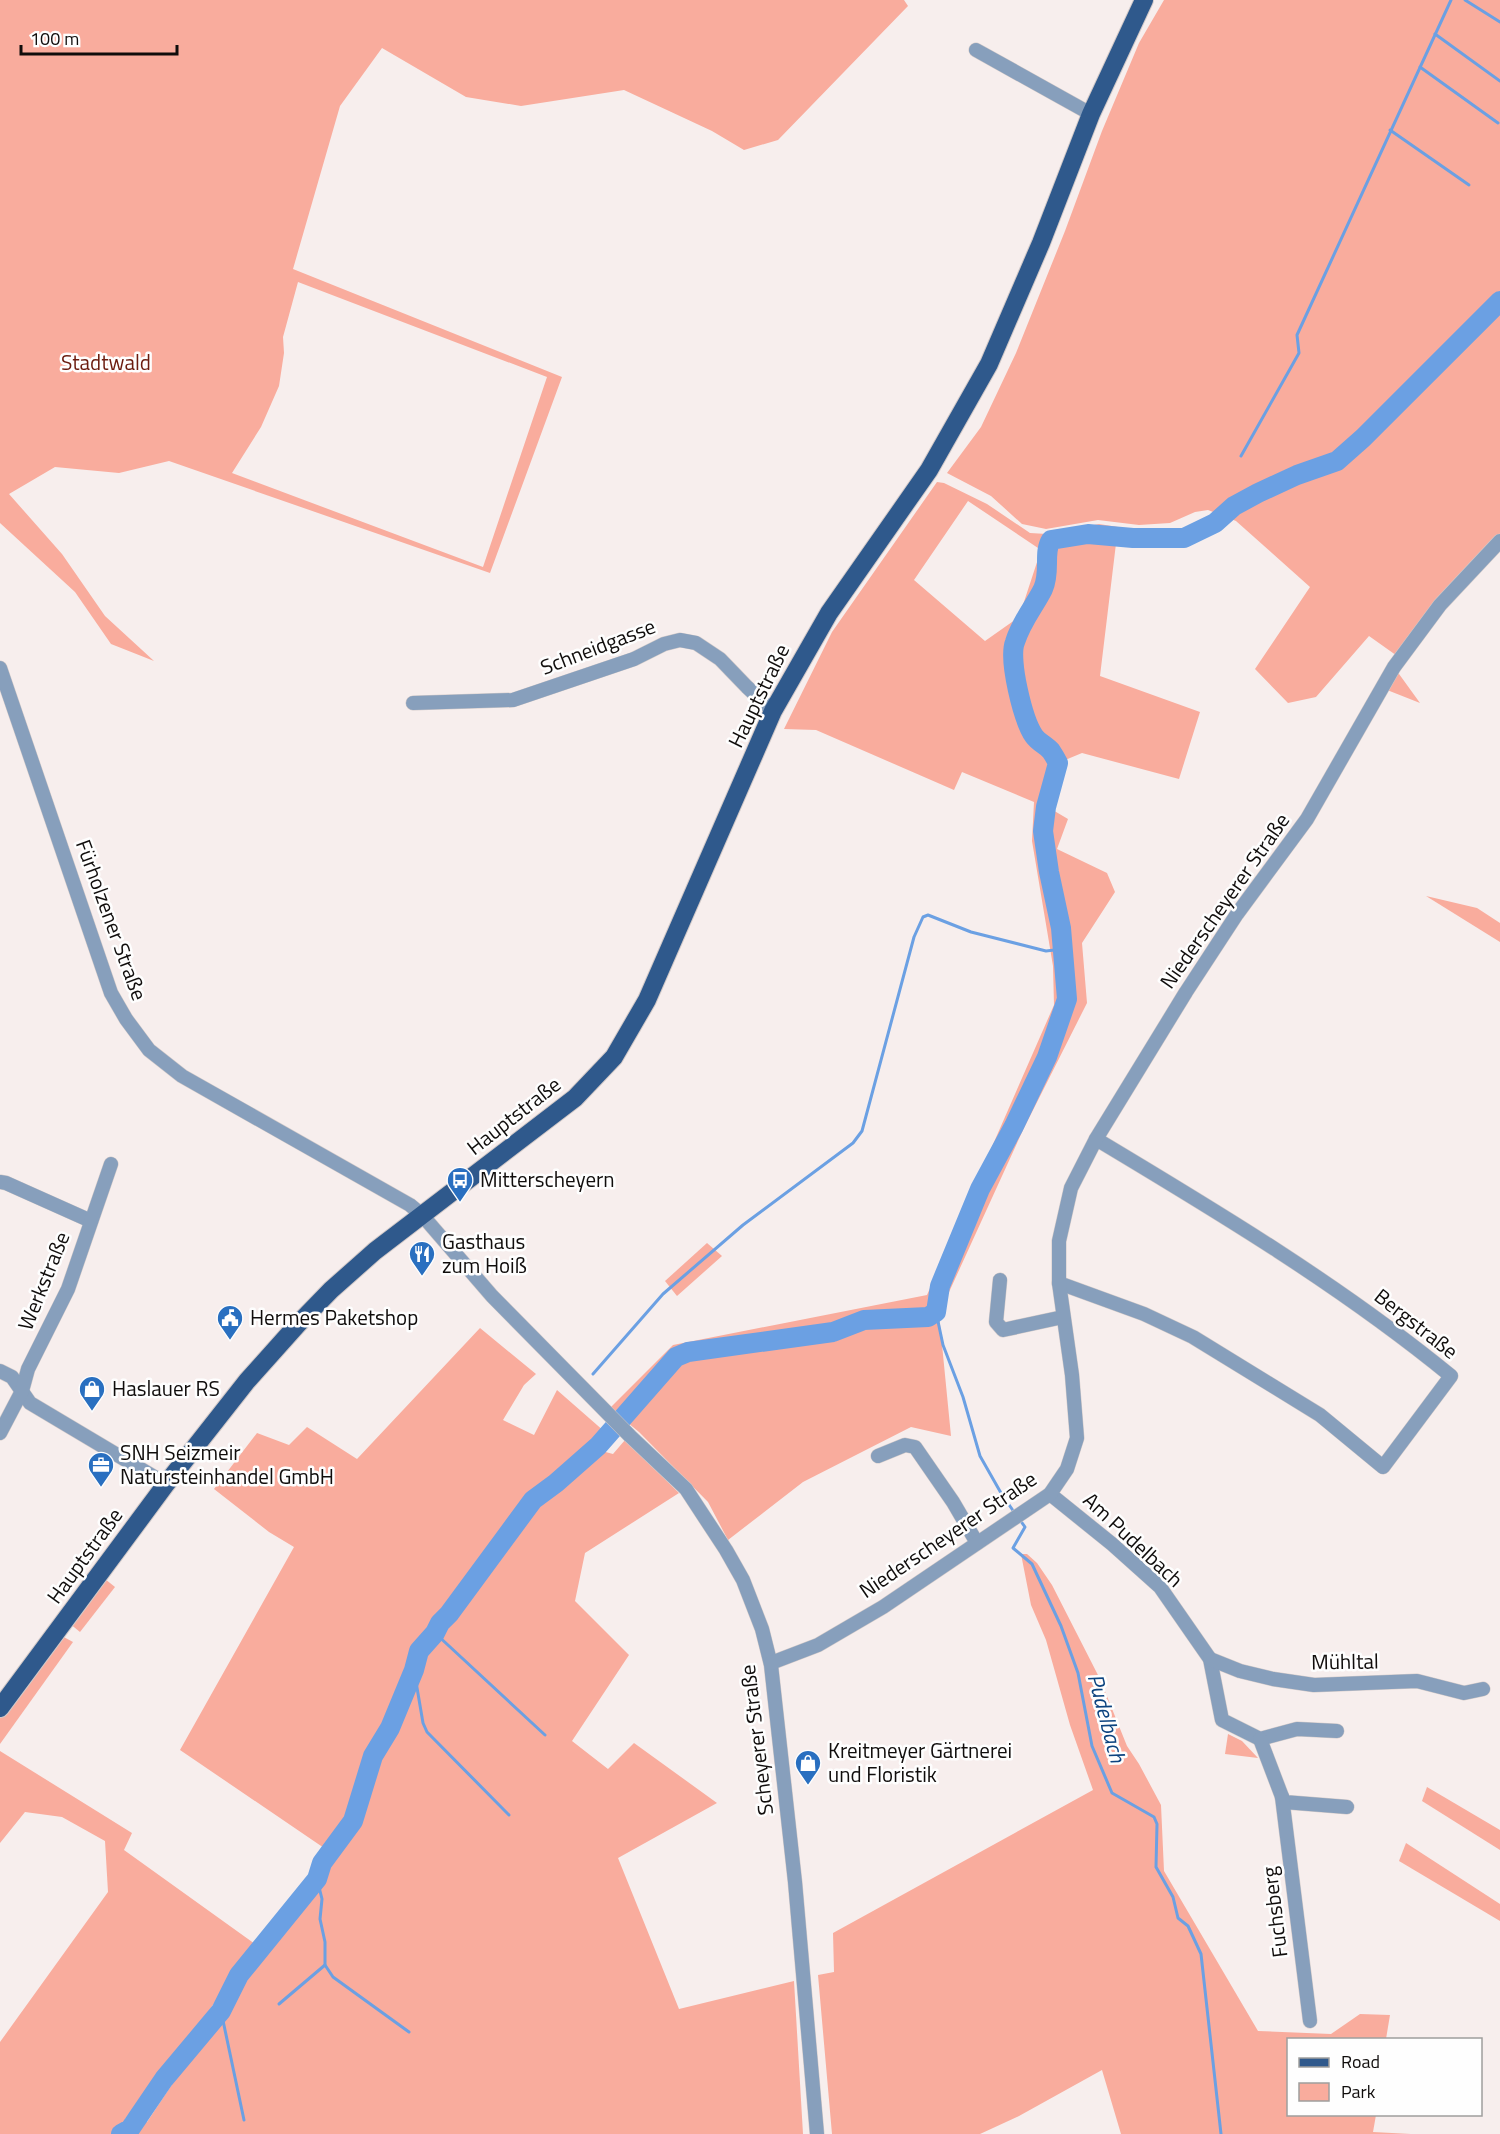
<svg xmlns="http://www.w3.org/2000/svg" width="1500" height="2134" font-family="'Titillium Web',sans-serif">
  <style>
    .green { fill: #f9ac9d; fill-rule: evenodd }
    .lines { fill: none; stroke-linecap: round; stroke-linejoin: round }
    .stream { stroke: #6ba0e3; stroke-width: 3 }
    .river { stroke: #6ba0e3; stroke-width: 20 }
    .minor-casing { stroke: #d2cac9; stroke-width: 15 }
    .major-casing { stroke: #d2cac9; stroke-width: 20 }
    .minor { stroke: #879fbc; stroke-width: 14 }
    .major { stroke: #2f598c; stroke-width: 18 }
    .labels { text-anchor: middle; stroke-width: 5; stroke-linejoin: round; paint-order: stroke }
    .park-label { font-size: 21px; fill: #6b1b0e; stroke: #fefefe }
    .street-label { font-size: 21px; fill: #100d0c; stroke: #fefefe }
    .poi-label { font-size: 21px; fill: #100d0c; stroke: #fefefe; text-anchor: start }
    .water-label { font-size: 22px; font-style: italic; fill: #0c437f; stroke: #fefefe }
  </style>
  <rect width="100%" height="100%" fill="#f7eeed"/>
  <g class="green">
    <path d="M0,0H904L908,6L778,140L744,150L712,131L624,90L521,106L466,97L382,48L340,106L293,269L562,377L490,573L169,461L119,473L55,467L9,494L62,554L105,616L154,661L111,644L75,592L0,523ZM298,282L547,377L483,567L232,473L261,427L279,386L284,353L283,337Z"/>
    <polygon points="1164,0 1500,0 1500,541 1440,605 1394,667 1420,703 1382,688 1400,658 1369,636 1316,697 1288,703 1255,669 1310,587 1236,521 1208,510 1195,512 1170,523 1139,525 1098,520 1046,529 1022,524 991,496 947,473 981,427 1016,353 1065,231 1102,131 1139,43"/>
    <path d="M937,482L944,483L987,504L1030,533L1047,534L1099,524L1118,527L1100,676L1200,712L1179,779L1082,753L1058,763L1046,806L1068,819L1057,849L1107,873L1115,892L1082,943L1087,1003L1023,1130L939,1314L951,1436L911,1427L803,1482L728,1540L708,1502L639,1432L610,1408L673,1345L927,1295L1054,1005L1053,966L1032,841L1034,802L962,772L954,790L816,730L784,729L832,632ZM968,501L1041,550L1019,617L985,641L914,580Z"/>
    <polygon points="1426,896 1477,908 1500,923 1500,942"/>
    <polygon points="707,1243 722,1256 677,1296 665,1281"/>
    <polygon points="480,1328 536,1374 524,1385 503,1420 534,1435 557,1390 605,1432 570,1465 535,1492 426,1632 409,1664 368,1753 349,1817 327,1850 180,1750 294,1547 269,1532 214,1489 257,1433 289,1445 307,1427 357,1459"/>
    <polygon points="625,1440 679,1493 585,1553 575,1601 629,1655 572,1741 608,1769 634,1743 717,1803 618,1858 679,2009 794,1981 803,2134 0,2134 0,2042 108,1892 105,1841 62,1817 25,1812 0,1843 0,1751 132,1833 124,1850 255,1944 197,2028 125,2119 147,2122 221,2011 317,1879 331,1849 353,1821 373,1756 419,1651 435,1633 455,1621 538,1505 602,1451 613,1454"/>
    <polygon points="1021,1554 1027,1554 1037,1563 1052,1585 1100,1679 1127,1746 1139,1764 1161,1805 1164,1871 1258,2031 1331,2034 1360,2014 1390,2015 1386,2039 1288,2040 1288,2114 1376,2115 1373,2132 1411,2134 1121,2134 1102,2070 1019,2116 980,2134 832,2134 818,1975 834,1972 833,1933 1093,1790 1070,1725 1046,1640 1031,1605"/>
    <polygon points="105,1579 115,1587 80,1632 69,1623"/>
    <polygon points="60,1635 73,1642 0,1744 0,1718"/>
    <polygon points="1228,1734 1242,1741 1258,1758 1225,1754"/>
    <polygon points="1427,1787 1500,1830 1500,1850 1422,1801"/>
    <polygon points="1406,1843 1500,1904 1500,1921 1399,1861"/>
  </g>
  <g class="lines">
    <g class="stream">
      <polyline points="1465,0 1500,22"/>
      <polyline points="1435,34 1500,81"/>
      <polyline points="1420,67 1498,123"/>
      <polyline points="1390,130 1469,185"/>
      <polyline points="1241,456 1299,353 1297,335 1451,0"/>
      <polyline points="936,1312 943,1345 963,1397 980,1456 1001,1493 1014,1512"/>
      <polyline points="593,1374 663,1294 743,1225 853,1143 862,1131 914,937 923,917 928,915 971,932 1046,951 1063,949"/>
      <polyline points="1020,1520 1025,1527 1013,1548 1032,1564 1061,1626 1078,1673 1092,1746 1112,1793 1154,1817 1157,1824 1156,1867 1173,1897 1178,1918 1188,1926 1201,1954 1221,2134"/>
      <polyline points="435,1633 545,1735"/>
      <polyline points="414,1670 423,1723 427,1732 509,1815"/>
      <polyline points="317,1879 322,1899 320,1919 325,1942 325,1965 333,1977 409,2032"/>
      <polyline points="279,2004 325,1965"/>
      <polyline points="221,2011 244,2120"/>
    </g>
    <path class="river" d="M121,2134L130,2129L164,2079L221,2011L239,1975L317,1879L322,1863L353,1821L373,1756L390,1728L414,1670L419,1651L435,1633L440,1623L449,1614L533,1500L556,1483L598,1446L676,1357L688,1352L833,1332L864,1320L928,1317L936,1312L940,1286L980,1189L1014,1126L1047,1057L1067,999L1061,928L1049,872L1043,831L1046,807L1058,763C1056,759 1053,754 1051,751C1046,745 1039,743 1034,736C1023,720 1008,659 1015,642C1022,620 1034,607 1043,589C1051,571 1043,553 1051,540L1088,534L1133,538H1184L1215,523L1234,506L1258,493L1297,475L1337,461L1363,438L1500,301"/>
    <g class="minor-casing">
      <g id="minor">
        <polyline points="976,50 1091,114"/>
        <polyline points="0,668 111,993 126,1019 149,1050 182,1076 410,1205 422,1215 492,1296 630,1436 686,1489 726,1550 743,1580 762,1629 771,1665 795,1882 817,2134"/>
        <polyline points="413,703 513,700 634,659 664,644 680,640 696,643 720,659 747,687 773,711"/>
        <polyline points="0,1182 6,1183 91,1221"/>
        <polyline points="1000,1280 996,1322 1003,1330 1063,1317"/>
        <path d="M1059,1283L1144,1314L1193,1337L1320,1415L1383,1467L1451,1376C1341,1286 1218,1212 1096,1139"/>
        <polyline points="0,1371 12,1377 30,1403 166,1484"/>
        <polyline points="0,1433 22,1391 28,1369 68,1289 111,1164"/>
        <polyline points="878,1456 905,1445 915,1447 953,1502 977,1543"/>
        <polyline points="1050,1494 1112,1544 1160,1587 1210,1659 1222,1720 1260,1739 1297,1729 1337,1731"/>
        <polyline points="1210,1659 1240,1671 1273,1679 1314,1685 1417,1681 1464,1693 1483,1689"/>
        <polyline points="771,1663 818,1645 883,1607 1050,1494 1067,1469 1077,1438 1072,1375 1059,1283 1059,1241 1071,1188 1096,1139 1186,992 1237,914 1307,819 1394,667 1440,605 1500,541"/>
        <polyline points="1260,1739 1284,1802 1347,1807"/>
        <polyline points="1282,1797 1310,2021"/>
      </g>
    </g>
    <g class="major-casing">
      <polyline id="major" points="0,1708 166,1484 247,1381 298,1324 331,1290 375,1251 575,1098 614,1057 647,1000 773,711 829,613 929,470 989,364 1041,243 1091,114 1144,0"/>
    </g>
    <use href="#minor" class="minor"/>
    <use href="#major" class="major"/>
  </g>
  <defs>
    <g id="bus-pin" transform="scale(1.35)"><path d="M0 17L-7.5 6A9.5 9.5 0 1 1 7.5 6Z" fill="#296fc0" stroke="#fefefe"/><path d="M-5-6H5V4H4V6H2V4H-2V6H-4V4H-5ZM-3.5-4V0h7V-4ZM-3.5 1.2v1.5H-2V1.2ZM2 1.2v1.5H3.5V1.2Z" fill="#fff"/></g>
    <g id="restaurant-pin" transform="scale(1.35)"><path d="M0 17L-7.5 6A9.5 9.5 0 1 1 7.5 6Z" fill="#296fc0" stroke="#fefefe"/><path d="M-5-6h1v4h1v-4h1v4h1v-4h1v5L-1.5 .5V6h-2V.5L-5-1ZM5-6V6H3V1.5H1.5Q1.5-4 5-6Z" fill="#fff"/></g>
    <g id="civic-pin" transform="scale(1.35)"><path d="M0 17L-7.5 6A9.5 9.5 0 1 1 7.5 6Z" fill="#296fc0" stroke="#fefefe"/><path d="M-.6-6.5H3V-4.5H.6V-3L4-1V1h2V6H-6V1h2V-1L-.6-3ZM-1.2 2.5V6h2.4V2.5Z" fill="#fff"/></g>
    <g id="shop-pin" transform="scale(1.35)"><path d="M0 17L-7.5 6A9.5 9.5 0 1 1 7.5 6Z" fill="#296fc0" stroke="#fefefe"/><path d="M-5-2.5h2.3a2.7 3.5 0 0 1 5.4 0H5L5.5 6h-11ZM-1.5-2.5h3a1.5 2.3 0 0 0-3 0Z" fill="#fff"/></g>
    <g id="office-pin" transform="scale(1.35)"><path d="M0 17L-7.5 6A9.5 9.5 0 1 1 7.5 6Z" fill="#296fc0" stroke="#fefefe"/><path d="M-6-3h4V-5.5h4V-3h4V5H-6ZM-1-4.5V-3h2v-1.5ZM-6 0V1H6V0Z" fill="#fff"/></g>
  </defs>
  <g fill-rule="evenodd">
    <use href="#bus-pin" x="460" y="1180"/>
    <use href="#restaurant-pin" x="422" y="1254"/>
    <use href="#civic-pin" x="230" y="1318"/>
    <use href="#shop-pin" x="92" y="1389"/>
    <use href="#office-pin" x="101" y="1465"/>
    <use href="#shop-pin" x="808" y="1763"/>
  </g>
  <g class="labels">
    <g class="park-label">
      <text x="106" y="370">Stadtwald</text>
    </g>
    <g class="street-label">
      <text transform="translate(598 647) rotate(-21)" y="7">Schneidgasse</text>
      <text transform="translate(759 696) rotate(-64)" y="7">Hauptstraße</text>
      <text transform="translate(1225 901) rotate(-55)" y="7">Niederscheyerer Straße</text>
      <text transform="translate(111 920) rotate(70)" y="7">Fürholzener Straße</text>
      <text transform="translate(514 1116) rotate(-38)" y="7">Hauptstraße</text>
      <text transform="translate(44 1281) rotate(-68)" y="7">Werkstraße</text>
      <text transform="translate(1416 1324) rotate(38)" y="7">Bergstraße</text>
      <text transform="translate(948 1535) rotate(-34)" y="7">Niederscheyerer Straße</text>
      <text transform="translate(1133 1540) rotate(43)" y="7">Am Pudelbach</text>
      <text transform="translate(85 1556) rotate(-54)" y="7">Hauptstraße</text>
      <text transform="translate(1345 1662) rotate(-1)" y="7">Mühltal</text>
      <text transform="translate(757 1740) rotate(-97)" y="7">Scheyerer Straße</text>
      <text transform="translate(1275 1912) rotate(-97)" y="7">Fuchsberg</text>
    </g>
    <g class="poi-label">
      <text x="480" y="1187">Mitterscheyern</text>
      <text x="442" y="1249">Gasthaus<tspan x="442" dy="24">zum Hoiß</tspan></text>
      <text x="250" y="1325">Hermes Paketshop</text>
      <text x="112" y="1396">Haslauer RS</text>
      <text x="120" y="1460">SNH Seizmeir<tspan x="120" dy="24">Natursteinhandel GmbH</tspan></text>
      <text x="828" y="1758">Kreitmeyer Gärtnerei<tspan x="828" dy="24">und Floristik</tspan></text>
    </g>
    <g class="water-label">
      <text transform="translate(1107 1718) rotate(75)" y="8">Pudelbach</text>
    </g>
  </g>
  <rect x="1287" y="2038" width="195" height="78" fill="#fefefe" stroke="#9f9e9d" stroke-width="1.5"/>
  <rect x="1299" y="2058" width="30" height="9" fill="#2f598c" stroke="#9f9e9d" stroke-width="1.5"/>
  <text x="1341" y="2068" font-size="18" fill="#100d0c">Road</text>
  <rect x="1299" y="2083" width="30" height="18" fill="#f9ac9d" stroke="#9f9e9d" stroke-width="1.5"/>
  <text x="1341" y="2098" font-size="18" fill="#100d0c">Park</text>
  <path d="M21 45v9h156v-9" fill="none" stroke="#100d0c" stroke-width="3"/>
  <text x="30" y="45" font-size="18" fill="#100d0c" stroke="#fefefe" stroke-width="4.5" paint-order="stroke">100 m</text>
</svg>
